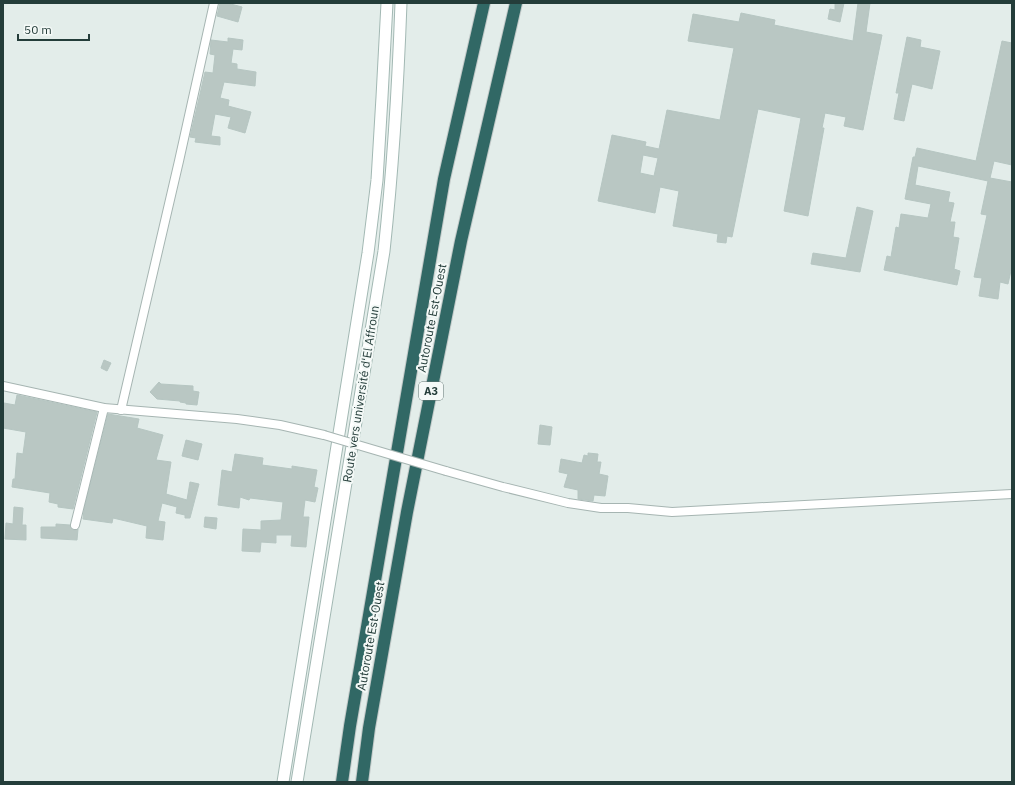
<svg xmlns="http://www.w3.org/2000/svg" width="1015" height="785" font-family="'IBM Plex Sans',sans-serif">
  <style>
    .building { fill: #b9c7c3; stroke: #b6c6c2; fill-rule: evenodd }
    .lines { fill: none; stroke-linecap: round; stroke-linejoin: round }
    .street-casing { stroke: #a6b5b2; stroke-width: 10 }
    .secondary-casing { stroke: #a2b8b3; stroke-width: 13 }
    .highway-casing { stroke: #c2c9c8; stroke-width: 14 }
    .street { stroke: #fff; stroke-width: 8 }
    .secondary { stroke: #fff; stroke-width: 11 }
    .highway { stroke: #316865; stroke-width: 12 }
    .street-bridge-casing { stroke: #a6b5b2; stroke-width: 10; stroke-linecap: butt }
    .street-bridge { stroke: #fff; stroke-width: 8 }
    .labels { text-anchor: middle; stroke-width: 4; stroke-linejoin: round; paint-order: stroke }
    .shield { fill: #f4f9f7; stroke: #627573; stroke-width: 1 }
    .shield-label { font-size: 11px; font-weight: bold; fill: #243d3a }
    .street-label { font-size: 12px; fill: #243d3a; stroke: #f4f9f7 }
  </style>
  <rect width="100%" height="100%" fill="#e3edea"/>
  <g class="building">
    <polygon points="220,3 227,3 242,7 238,22 217,16"/>
    <polygon points="835,3 844,3 840,22 828,19 830,9 835,10"/>
    <path d="M858,3H870L866,32L882,35L863,130L844,126L846,117L825,113L822,128H824L808,216L784,211L801,118L758,109L732,237L727,236L726,243L717,242L718,234L673,226L679,191L660,187L655,213L598,201L612,135L646,142L645,146L659,149L667,110L720,120L734,48L688,41L693,14L739,22L741,13L775,20L774,25L853,41ZM643,155L658,158L654,176L640,173Z"/>
    <polygon points="907,37 921,40 920,47 940,51 932,89 912,84 904,121 894,119 899,93 896,93"/>
    <polygon points="228,38 243,40 242,50 233,49 231,63 237,64 237,69 256,72 255,86 224,82 220,98 229,100 228,106 251,112 245,133 228,128 231,117 215,114 211,136 220,137 220,145 195,142 196,138 190,137 200,94 205,72 213,73 215,55 210,54 211,40 228,42"/>
    <polygon points="1002,41 1012,43 1012,165 994,161 990,178 1012,182 1012,266 1008,284 1000,282 998,299 979,296 982,278 974,277 987,215 981,214 988,181 918,166 915,185 950,192 948,202 954,203 950,222 955,222 953,237 959,238 954,269 960,271 957,285 884,270 887,256 891,257 896,227 899,228 901,214 928,218 931,204 905,199 913,157 915,157 917,148 976,161"/>
    <polygon points="857,207 873,211 860,272 811,264 813,253 846,258"/>
    <polygon points="104,360 111,363 107,371 101,368"/>
    <polygon points="159,382 161,384 193,386 193,391 199,392 197,405 186,404 186,403 180,402 180,401 157,399 150,392"/>
    <polygon points="17,395 97,412 73,509 58,507 58,504 49,502 50,493 12,487 13,479 15,479 17,453 23,454 26,432 3,428 3,411 4,403 15,405"/>
    <polygon points="108,414 139,419 137,428 163,435 156,460 171,462 166,494 187,500 190,482 199,484 190,518 185,518 185,515 176,513 177,507 162,503 158,521 165,522 163,540 146,538 147,526 113,518 112,523 83,519 84,510"/>
    <polygon points="540,425 552,427 550,445 538,444"/>
    <polygon points="186,440 202,444 198,460 182,456"/>
    <polygon points="588,453 598,454 597,462 601,462 599,474 608,476 605,496 594,495 593,501 578,499 578,490 564,487 568,474 559,472 561,459 582,463 584,455 588,456"/>
    <polygon points="235,454 263,458 262,465 292,469 292,466 317,470 314,487 318,488 315,502 305,500 303,517 309,517 306,547 291,546 292,535 276,535 276,543 261,542 260,552 242,551 243,529 261,530 261,521 281,520 283,502 250,498 249,500 240,497 239,508 218,505 222,470 232,472"/>
    <polygon points="14,507 23,508 22,525 26,525 26,540 5,539 6,523 13,524"/>
    <polygon points="205,517 217,518 216,529 204,527"/>
    <polygon points="56,524 70,525 72,529 74,530 78,529 77,540 41,538 41,527 56,527"/>
  </g>
  <g class="lines">
    <g class="street-casing">
      <g id="street">
        <polyline points="3,386 104,408 237,419 280,425 324,435"/>
        <polyline points="121,410 179,161 214,3"/>
        <polyline points="446,471 503,487 568,503 601,508 628,508 672,512 1012,494"/>
        <polyline points="75,525 104,408"/>
      </g>
    </g>
    <g class="secondary-casing">
      <g id="secondary">
        <polyline points="283,782 368,253 377,180 382,97 387,3"/>
        <path d="M297,782L384,251C393,168 398,86 401,3"/>
      </g>
    </g>
    <g class="highway-casing">
      <g id="highway">
        <polyline points="342,782 350,726 444,179 484,3"/>
        <polyline points="362,782 369,728 407,512 461,241 516,3"/>
      </g>
    </g>
    <use href="#street" class="street"/>
    <use href="#secondary" class="secondary"/>
    <use href="#highway" class="highway"/>
    <g class="street-bridge-casing">
      <polyline id="street-bridge" points="324,435 446,471"/>
    </g>
    <use href="#street-bridge" class="street-bridge"/>
  </g>
  <g class="labels">
    <rect class="shield" x="419" y="382" width="24" height="18" rx="3"/>
    <g class="shield-label">
      <text x="431" y="395">A3</text>
    </g>
    <g class="street-label">
      <text transform="translate(432 318) rotate(-79)" y="4">Autoroute Est-Ouest</text>
      <text transform="translate(361 394) rotate(-81)" y="4">Route vers université d'El Affroun</text>
      <text transform="translate(371 636) rotate(-80)" y="4">Autoroute Est-Ouest</text>
    </g>
  </g>
  <rect width="1015" height="785" fill="none" stroke="#243d3a" stroke-width="8"/>
  <path d="M18 34v6h71v-6" fill="none" stroke="#243d3a" stroke-width="2"/>
  <text x="24" y="34" font-size="12" fill="#243d3a" stroke="#f4f9f7" stroke-width="3" paint-order="stroke">50 m</text>
</svg>
